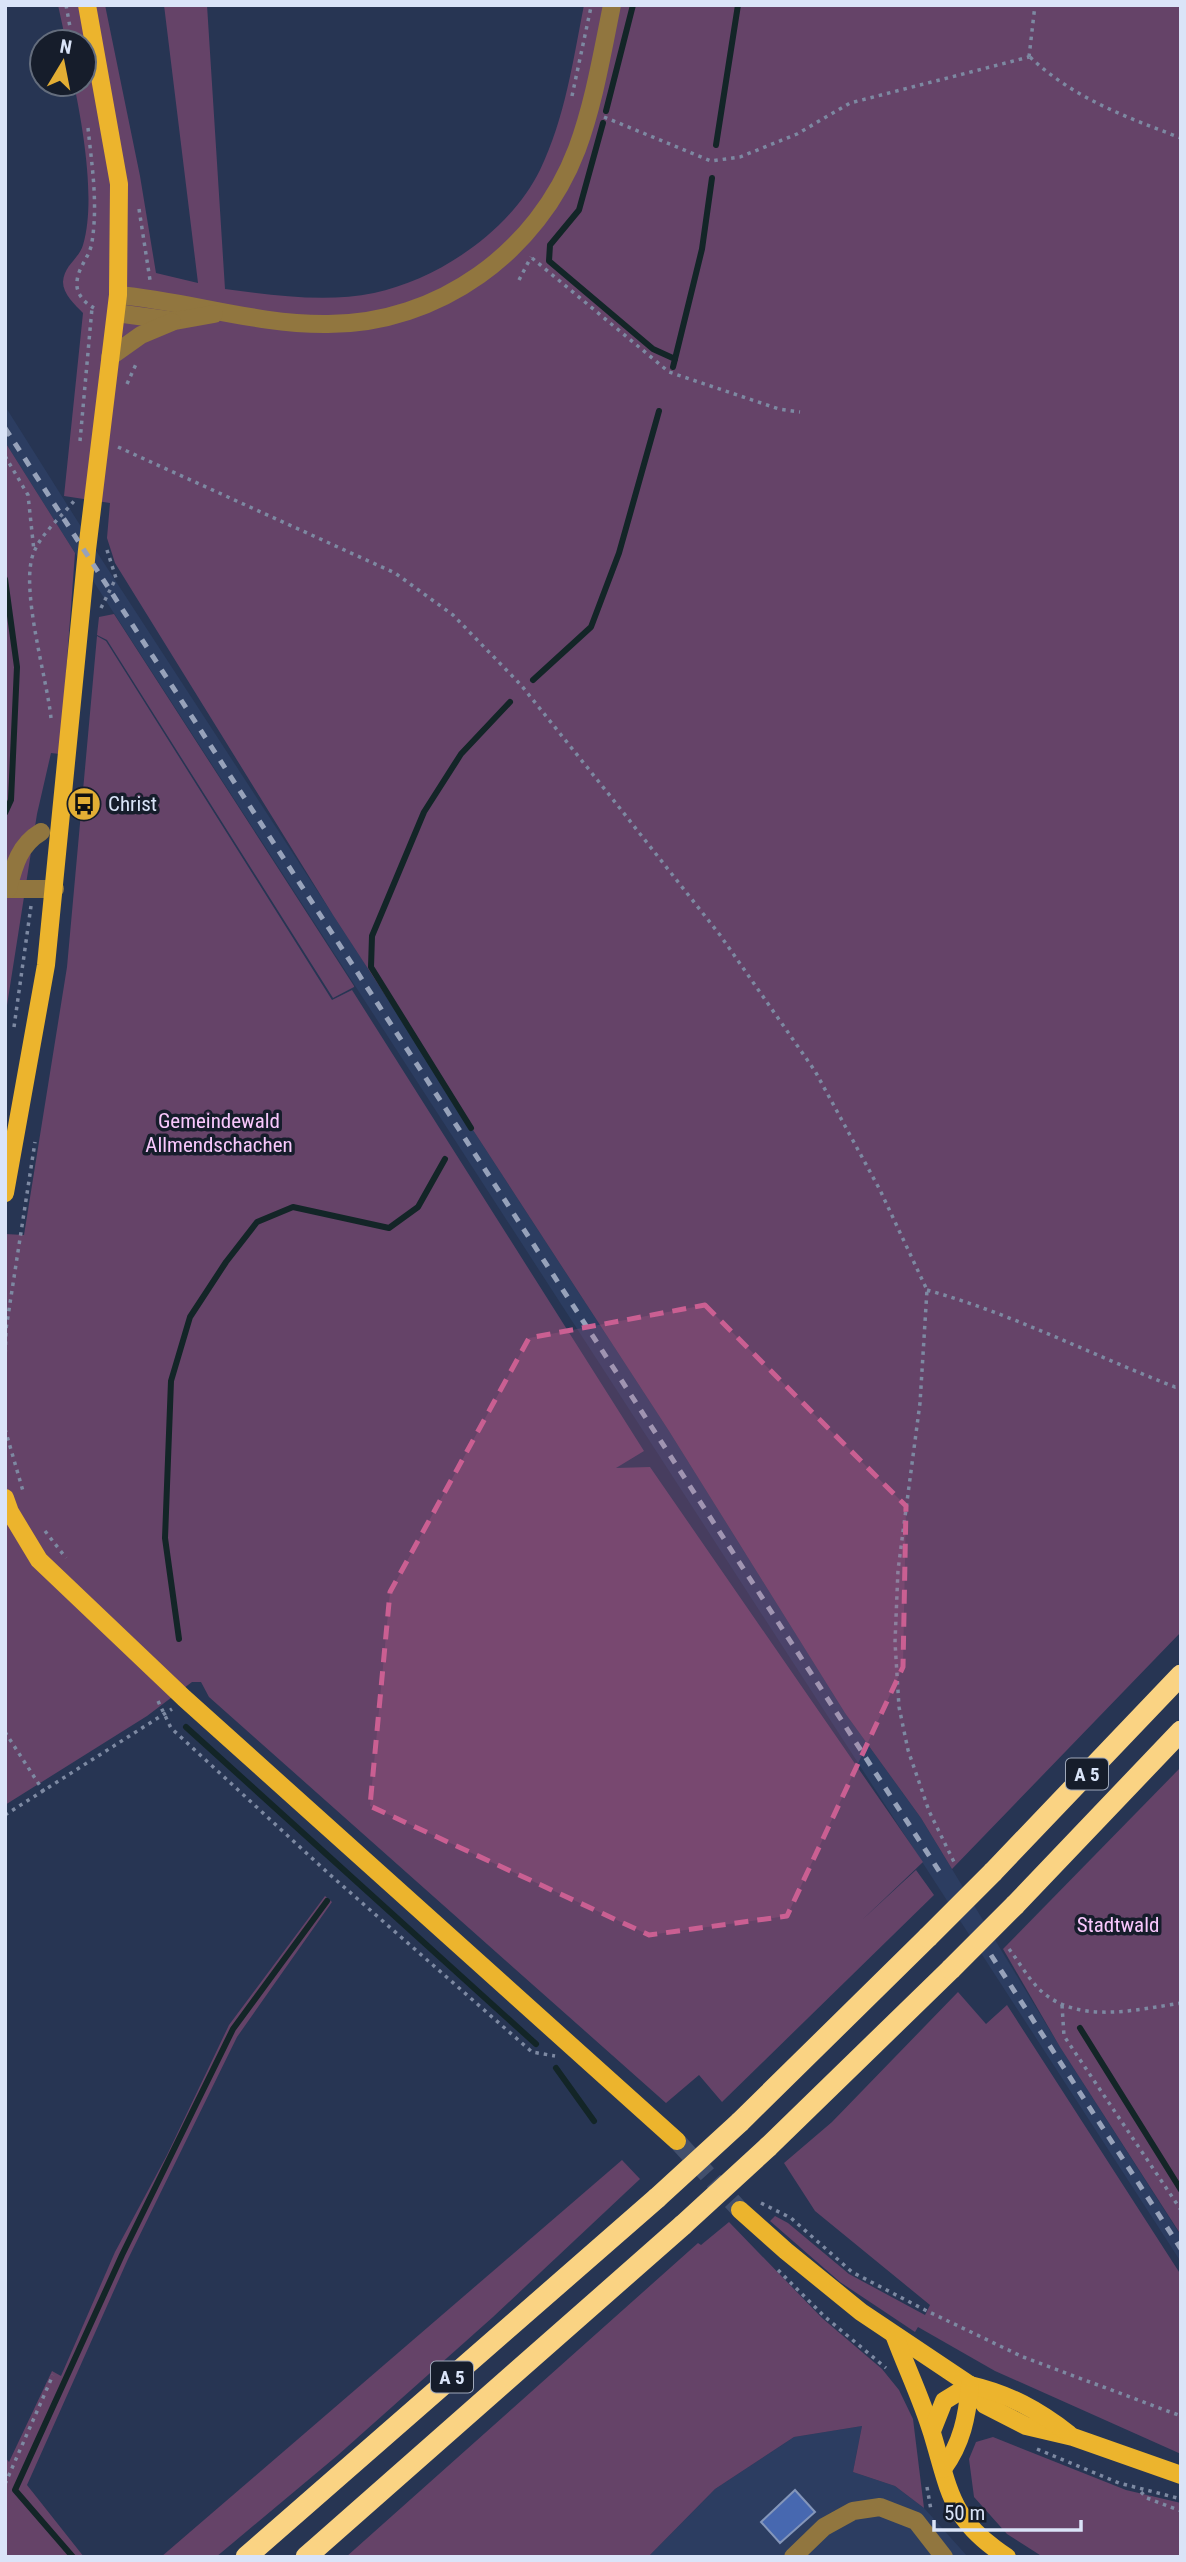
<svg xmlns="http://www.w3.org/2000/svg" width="1186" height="2562" font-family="'Roboto Condensed',sans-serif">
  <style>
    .built { fill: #2c3d61 }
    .green { fill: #654368 }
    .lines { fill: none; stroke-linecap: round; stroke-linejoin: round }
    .stream { stroke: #132527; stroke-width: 6 }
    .building { fill: #4768b0; stroke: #8496ba; stroke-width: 2 }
    .major-tunnel { stroke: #424f6c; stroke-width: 18; stroke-dasharray: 18 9; stroke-linecap: butt }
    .path { stroke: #7d89a2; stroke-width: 3.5; stroke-dasharray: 3.5 5; stroke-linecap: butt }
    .minor { stroke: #91763f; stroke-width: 18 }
    .major { stroke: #ecb42d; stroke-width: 18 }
    .highway { stroke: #fad383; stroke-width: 21 }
    .rail { stroke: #97a2ba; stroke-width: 5; stroke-dasharray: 9 9; stroke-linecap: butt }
    .highway-bridge { stroke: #fad383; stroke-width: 21 }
    .marked { fill: #ca5f92; fill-opacity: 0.2; stroke: #ca5f92; stroke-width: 5; stroke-dasharray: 14 9; stroke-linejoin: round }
    .labels { text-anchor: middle; stroke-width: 7; stroke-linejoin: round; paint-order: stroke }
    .shield { fill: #161d2b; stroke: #9fa8ba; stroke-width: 2 }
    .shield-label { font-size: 19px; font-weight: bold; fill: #dae4f8 }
    .poi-label { font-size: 21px; fill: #dae4f8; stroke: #161d2b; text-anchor: start }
    .park-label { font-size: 21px; fill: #f9c8fd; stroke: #161d2b }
  </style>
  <rect width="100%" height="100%" fill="#273553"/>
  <g class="built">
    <polygon points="5,406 102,560 669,1431 845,1713 921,1818 1060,2047 1181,2236 1181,2262 75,553 5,442"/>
    <polygon points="862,2426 853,2472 895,2486 924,2508 968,2557 648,2557 715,2489 794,2437"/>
  </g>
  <g class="green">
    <path d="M58,5H105L140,176L156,273L198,283L164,5H207L225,289C273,295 325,303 374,293C439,279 510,231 540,170C565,118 573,61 584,5H1181V1632L952,1869L921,1818L845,1713L669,1431L333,915L115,563L107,538L110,503L64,496L83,313C75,305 63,294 63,282C64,265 79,259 83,245C96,202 83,128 74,84H84V42H66Z"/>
    <polygon points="5,442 75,553 60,754 51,753 37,814 5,1018"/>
    <polygon points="114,614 354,986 354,987 333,998 107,640 97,635 99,617"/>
    <polygon points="97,636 106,641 332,1000 352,990 644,1451 616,1468 650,1467 923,1862 862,1920 916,1870 934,1895 722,2102 699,2075 666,2103 209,1697 201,1682 192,1682 147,1716 5,1805 5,1234 24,1235 67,967"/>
    <polygon points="1181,1767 1181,2235 1060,2047 1003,1949"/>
    <polygon points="325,1896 332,1902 237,2037 128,2259 27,2485 84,2557 5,2557 5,2457 9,2462 52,2371 61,2376 115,2252 167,2155 229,2025"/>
    <polygon points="958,1992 986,2024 1007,2005 1181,2275 1181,2454 995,2371 918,2327 915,2332 840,2282 770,2221 775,2216 788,2223 849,2274 925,2315 930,2305 815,2211 784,2163 832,2122"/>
    <polygon points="622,2160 640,2179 493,2317 338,2455 216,2557 161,2557"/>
    <polygon points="729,2222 822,2318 882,2369 899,2390 913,2419 924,2508 895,2486 853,2472 862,2426 794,2437 715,2489 648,2557 346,2557 698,2243 701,2245"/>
    <polygon points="993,2437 1126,2490 1181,2503 1181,2557 1043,2557 1007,2534 974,2497 969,2459 976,2442"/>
  </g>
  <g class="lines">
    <g class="stream">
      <polyline points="606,111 633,5"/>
      <polyline points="603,123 579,210 550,245 549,261 653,349 675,359 673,367"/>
      <polyline points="716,145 738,5"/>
      <polyline points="675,359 702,249 712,178"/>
      <polyline points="5,579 17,667 11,800 5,813"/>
      <polyline points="533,680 591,627 619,553 659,411"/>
      <polyline points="471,1128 371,967 372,936 424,812 461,754 510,702"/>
      <polyline points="179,1639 165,1538 171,1381 190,1317 226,1262 257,1222 293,1207 389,1228 418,1207 445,1159"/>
      <polyline points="186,1727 536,2044"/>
      <polyline points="1080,2028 1181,2190"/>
      <polyline points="556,2068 594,2121"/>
      <polyline points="73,2557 15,2490 122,2255 233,2029 327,1901"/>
    </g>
  </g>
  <polygon class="building" points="795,2490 815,2512 780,2543 761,2522"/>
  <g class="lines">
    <polyline class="major-tunnel" points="677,2141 740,2210"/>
    <g class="path">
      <polyline points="66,5 70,27"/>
      <polyline points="1029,57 1035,5"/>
      <path d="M1030,57C1073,98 1126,117 1181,138"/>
      <polyline points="572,96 591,7"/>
      <polyline points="604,117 711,161 740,157 797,134 850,103 1029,57"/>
      <path d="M88,128C92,166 98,204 92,242C90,257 77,268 77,283C76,294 85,303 94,308"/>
      <polyline points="139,209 150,280"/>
      <polyline points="532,258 669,372 779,409 800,412"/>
      <polyline points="519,280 531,257"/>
      <polyline points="127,384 137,362"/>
      <polyline points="80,441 92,308"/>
      <polyline points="118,447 395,573 453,615 521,685 607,792 720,935 815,1071 880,1190 927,1290 920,1403 898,1570 895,1642 899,1707 908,1750 929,1811 954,1862"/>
      <polyline points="5,456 28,495 34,551"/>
      <polyline points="101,608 116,578 106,547"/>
      <path d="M51,718C47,678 19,586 34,552C41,534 62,516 74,501"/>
      <polyline points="14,1027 31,906"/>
      <path d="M927,1290C1013,1314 1092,1355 1175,1387L1181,1386"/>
      <polyline points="5,1362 6,1329 35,1142"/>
      <polyline points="5,1429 23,1491"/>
      <polyline points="45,1531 66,1558"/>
      <polyline points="158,1701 171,1728 328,1873 532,2052 555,2056"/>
      <polyline points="5,1732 44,1792"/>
      <polyline points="5,1815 172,1709"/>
      <path d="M1009,1949C1019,1962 1028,1978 1039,1989C1076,2025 1135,2010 1181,2003"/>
      <polyline points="1062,2005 1064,2036 1181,2210"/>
      <polyline points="761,2203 791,2218 852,2272 925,2310 1023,2357 1181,2416"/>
      <polyline points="778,2270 824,2316 886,2368"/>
      <polyline points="1037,2449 1119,2483 1181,2499"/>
      <polyline points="5,2484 53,2375"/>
      <polyline points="927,2487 931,2510"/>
      <polyline points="1141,2492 1147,2498 1181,2511"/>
    </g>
    <g class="minor">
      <path d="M118,295C188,301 257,325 328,324C438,324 538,252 577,149C594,103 602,54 612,5"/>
      <polyline points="116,313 175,321 214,314"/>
      <polyline points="110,357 141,335 172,322"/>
      <polyline points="5,889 55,889"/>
      <path d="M8,889C14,866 19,845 41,832"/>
      <polyline points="793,2557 824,2527 853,2511 880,2507 916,2521 944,2557"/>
    </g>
    <g class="major">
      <polyline points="5,1193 46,965 87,550 118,295 119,184 87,5"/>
      <polyline points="5,1498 10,1512 39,1560 184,1698 677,2141"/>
      <polyline points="740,2210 786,2251 861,2312 970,2385 985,2405 1026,2426 1073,2437 1181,2475"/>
      <path d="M895,2337C907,2369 922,2400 932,2433C950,2492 950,2520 1007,2557"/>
      <path d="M970,2385C1009,2394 1038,2410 1069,2434"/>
      <polyline points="932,2431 944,2401 970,2385"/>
      <path d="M943,2469C962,2443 967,2417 970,2385"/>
    </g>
    <g class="highway">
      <polyline points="993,1872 1181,1675"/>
      <polyline points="1015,1905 1181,1731"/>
      <polyline points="740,2122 928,1937"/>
      <polyline points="768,2147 951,1969"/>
      <polyline points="246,2557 657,2198"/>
      <polyline points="306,2557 683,2225"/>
    </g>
    <g class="rail">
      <polyline points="5,428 941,1874"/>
      <polyline points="991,1955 1181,2249"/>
    </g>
    <g class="highway-bridge">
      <polyline points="928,1937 993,1872"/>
      <polyline points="951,1969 1015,1905"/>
      <polyline points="657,2198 740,2122"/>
      <polyline points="683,2225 768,2147"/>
    </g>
  </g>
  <path class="marked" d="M705,1305L906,1506L903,1667L787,1916L649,1935L370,1806L390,1592L529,1338Z"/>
  <defs>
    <g id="bus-disc" transform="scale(1.75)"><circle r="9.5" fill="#e3ae34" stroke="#161d2b"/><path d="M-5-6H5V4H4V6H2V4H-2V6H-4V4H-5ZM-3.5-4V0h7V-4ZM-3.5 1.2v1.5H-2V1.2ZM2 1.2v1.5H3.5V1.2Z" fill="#111"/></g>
  </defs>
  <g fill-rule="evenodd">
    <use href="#bus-disc" x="84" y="804"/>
  </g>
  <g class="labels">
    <g class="shield">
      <rect x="1066" y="1758.5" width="42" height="31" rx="5"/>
      <rect x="431" y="2361.5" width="42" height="31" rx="5"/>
    </g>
    <g class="shield-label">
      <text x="1087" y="1781">A 5</text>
      <text x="452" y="2384">A 5</text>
    </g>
    <g class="poi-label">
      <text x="108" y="811">Christ</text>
    </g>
    <g class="park-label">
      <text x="219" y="1128">Gemeindewald<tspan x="219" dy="24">Allmendschachen</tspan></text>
      <text x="1118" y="1932">Stadtwald</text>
    </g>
  </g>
  <rect width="1186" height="2562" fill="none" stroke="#dae4f8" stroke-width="14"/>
  <g transform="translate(63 63) rotate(10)"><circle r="33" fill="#161d2b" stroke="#646d7d" stroke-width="2"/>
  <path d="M0-5L12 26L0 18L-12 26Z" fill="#e3ae34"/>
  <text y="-10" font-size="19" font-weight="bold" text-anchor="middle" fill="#dae4f8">N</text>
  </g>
  <path d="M934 2520v10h147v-10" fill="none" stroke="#dae4f8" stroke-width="3.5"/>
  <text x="944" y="2520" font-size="21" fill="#dae4f8" stroke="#161d2b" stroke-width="5" paint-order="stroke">50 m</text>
</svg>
